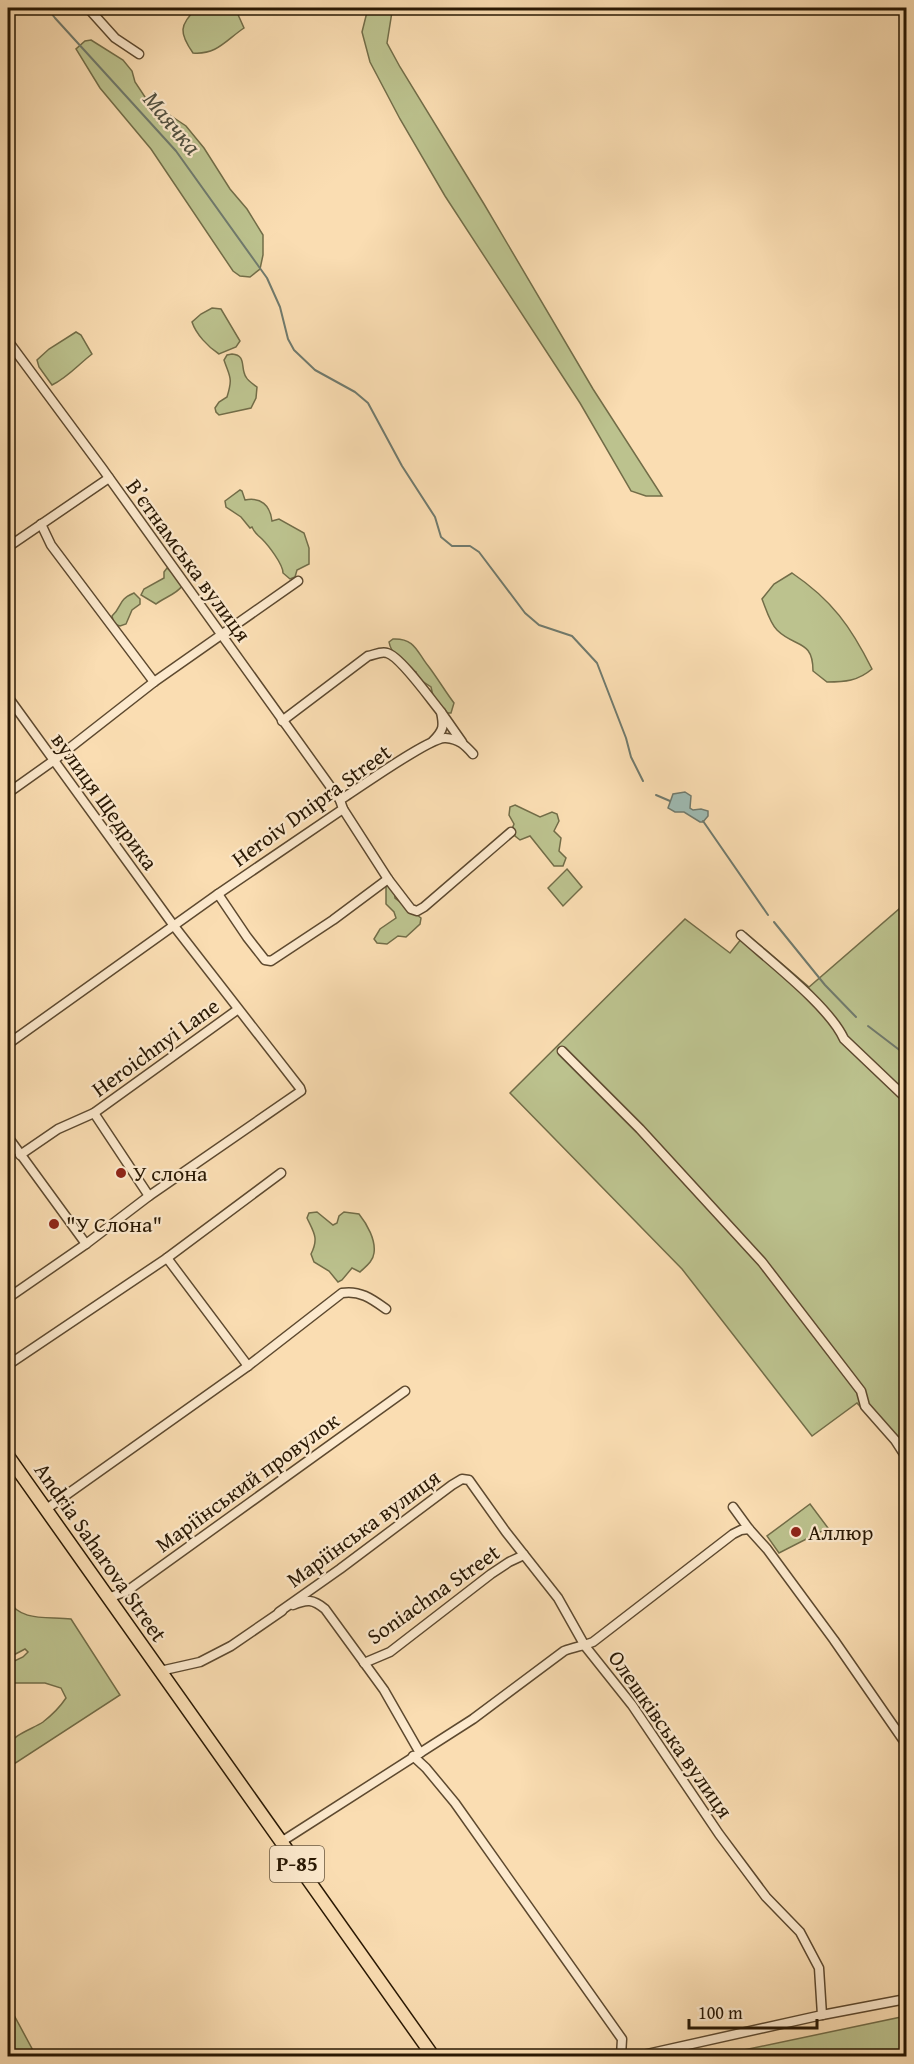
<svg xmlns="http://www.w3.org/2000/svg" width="914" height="2064" font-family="'Gentium Book Plus',serif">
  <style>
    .green { fill: #bcc28e; stroke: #726d48; stroke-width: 1.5 }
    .water { fill: #9fbbb3; stroke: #707a6d; stroke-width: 1.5 }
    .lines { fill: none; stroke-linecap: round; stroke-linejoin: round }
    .stream { stroke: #707a6d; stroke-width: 2 }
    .street-casing { stroke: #5d492f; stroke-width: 11 }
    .primary-casing { stroke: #291803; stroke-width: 15 }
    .street { stroke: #fce9cd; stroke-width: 8 }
    .primary { stroke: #faddb2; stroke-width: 12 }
    .poi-dot { fill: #8f2418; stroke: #fce9cd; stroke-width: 2 }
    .labels { text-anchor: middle; stroke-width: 4.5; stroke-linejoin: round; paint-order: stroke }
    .shield { fill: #fce9cd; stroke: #685740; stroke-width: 1.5 }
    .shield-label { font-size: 21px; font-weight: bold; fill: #291803 }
    .street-label { font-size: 22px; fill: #291803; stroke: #fce9cd }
    .poi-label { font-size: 22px; fill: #291803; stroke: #fce9cd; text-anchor: start }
    .water-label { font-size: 24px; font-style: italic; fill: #525141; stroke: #fce9cd }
  </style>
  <rect width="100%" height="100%" fill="#faddb2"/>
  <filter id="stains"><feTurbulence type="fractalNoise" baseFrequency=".00333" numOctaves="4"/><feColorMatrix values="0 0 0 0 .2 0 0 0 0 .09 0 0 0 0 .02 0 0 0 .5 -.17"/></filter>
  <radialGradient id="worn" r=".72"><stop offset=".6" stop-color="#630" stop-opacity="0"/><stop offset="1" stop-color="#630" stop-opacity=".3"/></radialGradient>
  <g class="green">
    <path d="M197,8H235L244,28C226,40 217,55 193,53C179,33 179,25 197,8Z"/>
    <polygon points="368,8 400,8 392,12 387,43 400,67 484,204 593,389 662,496 646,496 631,491 580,403 445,196 400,119 370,62 362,32"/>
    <polygon points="91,40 123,60 132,71 135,82 147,100 186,126 204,148 230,189 247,209 263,235 263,255 260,269 250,277 240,276 233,271 151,149 100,88 76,49 85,41"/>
    <path d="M212,308L221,309L240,341L236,347L219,354C208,347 196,334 192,322L201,314Z"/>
    <path d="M76,332L81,335L92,354C79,364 67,378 52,385L39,367L37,360L49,349Z"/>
    <path d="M232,354C247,355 240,368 246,377C248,381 253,384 257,387L256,398L251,408L219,415L216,412L215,408L219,402L227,397C233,377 230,378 224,360L227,355Z"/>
    <path d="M240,490L242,491L245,500C261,497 270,505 272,521L279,519L304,533L309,548V564L297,570L295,577L290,579L283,573C283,564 268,545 262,539C257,534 255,534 252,527L250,528L241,517L226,507L225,501Z"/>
    <path d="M167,568L181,581L182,586C177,594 163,598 156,604L141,595L144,589L164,578V572Z"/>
    <path d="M792,573C832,600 851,627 872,669C858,681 845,682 827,682L813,671C813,639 795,648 777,630C770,623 766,609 762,599L774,584Z"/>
    <path d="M134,593L140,599V604L132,610L126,624L120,626L114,624L112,616C123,606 117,600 134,593Z"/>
    <path d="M393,639C416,638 417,653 429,667C438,679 445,691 454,703L451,713H447L434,700L431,687L416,677V672C405,668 391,654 389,642Z"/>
    <polygon points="515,805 540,817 552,812 557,814 559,821 554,831 561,838 559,851 566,858 563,866 554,866 530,836 520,840 515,836 512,829 514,824 509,815 510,807"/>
    <polygon points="567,869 582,887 563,906 548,888"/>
    <polygon points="386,883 394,890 395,898 421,918 420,924 406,937 398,936 387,944 377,943 374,939 380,929 396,918 394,912 386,904"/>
    <polygon points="906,903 906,1457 857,1403 812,1436 682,1269 510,1093 685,919 730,953 746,933 809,987"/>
    <path d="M317,1212L333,1225L337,1223L339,1216L344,1212L359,1214C367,1224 376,1240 374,1253C373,1262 365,1267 360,1272L352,1268L342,1280L338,1282L329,1271L314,1262L311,1254C319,1238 314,1233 307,1218L309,1213Z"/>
    <polygon points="810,1504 828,1528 779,1553 767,1536"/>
    <path d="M8,1599C20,1623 49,1616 71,1619L120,1695L14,1764C10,1758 5,1753 8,1747C13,1734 33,1729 43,1722C52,1715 60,1707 66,1698L61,1688L45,1683H8V1664L23,1657L28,1652L25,1649L8,1658Z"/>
    <polygon points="8,2004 36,2056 8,2056"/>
    <polygon points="906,2016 906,2056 715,2056"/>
  </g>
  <polygon class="water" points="685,792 691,796 690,808 693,810 701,809 708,811 708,816 703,822 700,822 684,812 675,812 668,808 673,794"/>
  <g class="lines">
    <g class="stream">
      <polyline points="47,8 55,18 176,151 267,278 280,307 288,339 294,350 315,370 355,392 368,403 402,466 435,517 441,537 452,546 470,546 479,552 525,613 539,625 572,636 597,663 626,738 631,757 643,781"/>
      <polyline points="656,795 670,801"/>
      <polyline points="703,821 768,915"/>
      <polyline points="774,922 825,985 856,1017"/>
      <polyline points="868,1026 906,1055"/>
    </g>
    <g class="street-casing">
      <g id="street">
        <polyline points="88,8 115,38 139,54"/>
        <polyline points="8,49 8,52"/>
        <polyline points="8,341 102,468 340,800"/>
        <polyline points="41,524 51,545 154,682"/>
        <polyline points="8,547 109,478"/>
        <polyline points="8,697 174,926 300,1088 301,1091 149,1196 86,1244 8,1298"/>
        <path d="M282,721L368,656C374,655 381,651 387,653C400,656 431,700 441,712"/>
        <path d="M433,741C444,730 444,726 441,712L462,742"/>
        <polyline points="8,793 53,761 154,682 298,581"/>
        <polyline points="343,809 388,879 411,909 417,911 424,907 511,832"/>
        <polyline points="218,894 247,937 265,960 271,961 333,920 388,879"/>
        <path d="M741,935C770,961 829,1006 844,1039L906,1098"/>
        <path d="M8,1044L218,894L343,809L340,800C358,789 431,736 446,738C459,739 465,745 473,754"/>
        <polyline points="562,1051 640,1129 762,1262 861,1391 865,1406 895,1440 906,1457"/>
        <polyline points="94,1113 149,1196"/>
        <polyline points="8,1137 86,1244"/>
        <polyline points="20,1155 58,1129 94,1113 237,1010"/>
        <polyline points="167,1258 248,1366"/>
        <polyline points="8,1365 167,1258 281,1173"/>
        <polyline points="733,1507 749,1529 767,1549 834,1640 906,1744"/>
        <path d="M45,1510L248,1366L342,1293C360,1290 372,1299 386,1309"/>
        <polyline points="108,1598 127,1591 405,1391"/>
        <path d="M293,1605C307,1599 313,1599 325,1609L384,1690L420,1753"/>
        <polyline points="279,1612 340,1569 452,1485 462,1479 469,1480 506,1532 558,1598 585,1646 632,1705 719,1834 766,1897 800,1932 819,1968 822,2015"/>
        <polyline points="364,1663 390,1652 491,1574 509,1562 524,1555"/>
        <polyline points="160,1671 200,1662 231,1646 282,1611"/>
        <polyline points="413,1756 426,1768 455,1803 622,2039 621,2056"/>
        <path d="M281,1842L473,1719L564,1651C574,1647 583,1646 593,1642L733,1534L741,1530L749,1529"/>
        <polyline points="638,2056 822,2015 906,1999"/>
      </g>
    </g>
    <g class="primary-casing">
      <polyline id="primary" points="8,1456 433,2056"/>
    </g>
    <use href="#street" class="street"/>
    <use href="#primary" class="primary"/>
  </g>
  <g class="poi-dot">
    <circle cx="121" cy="1173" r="6"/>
    <circle cx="54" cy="1224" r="6"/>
    <circle cx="796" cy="1532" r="6"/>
  </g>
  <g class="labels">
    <rect class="shield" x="270" y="1846" width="54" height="36" rx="4.5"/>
    <g class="shield-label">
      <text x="297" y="1871">Р-85</text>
    </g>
    <g class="street-label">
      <text transform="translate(189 560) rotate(54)" y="8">Вʼєтнамська вулиця</text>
      <text transform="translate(105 801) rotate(54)" y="8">вулиця Щедрика</text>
      <text transform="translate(311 805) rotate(-36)" y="8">Heroiv Dnipra Street</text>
      <text transform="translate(155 1047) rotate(-36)" y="8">Heroichnyi Lane</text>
      <text transform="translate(247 1482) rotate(-36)" y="8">Маріїнський провулок</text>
      <text transform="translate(363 1528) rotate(-36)" y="8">Маріїнська вулиця</text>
      <text transform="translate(101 1552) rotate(55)" y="8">Andria Saharova Street</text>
      <text transform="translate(433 1594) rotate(-35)" y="8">Soniachna Street</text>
      <text transform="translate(671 1734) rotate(55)" y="8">Олешківська вулиця</text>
    </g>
    <g class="poi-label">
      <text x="133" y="1181">У слона</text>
      <text x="66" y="1232">"У Слона"</text>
      <text x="808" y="1540">Аллюр</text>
    </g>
    <g class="water-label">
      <text transform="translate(172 123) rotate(50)" y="8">Маячка</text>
    </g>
  </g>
  <rect width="914" height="2064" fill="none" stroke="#faddb2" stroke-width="30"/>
  <rect x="9" y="9" width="896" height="2046" fill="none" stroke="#291803" stroke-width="3"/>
  <rect x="15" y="15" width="884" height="2034" fill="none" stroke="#291803" stroke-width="1.5"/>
  <path d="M689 2019v9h128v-9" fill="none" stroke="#291803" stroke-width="3"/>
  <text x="698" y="2019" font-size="18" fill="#291803" stroke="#fce9cd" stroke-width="4.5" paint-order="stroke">100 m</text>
  <rect width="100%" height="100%" filter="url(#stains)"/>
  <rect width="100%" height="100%" fill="url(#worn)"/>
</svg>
